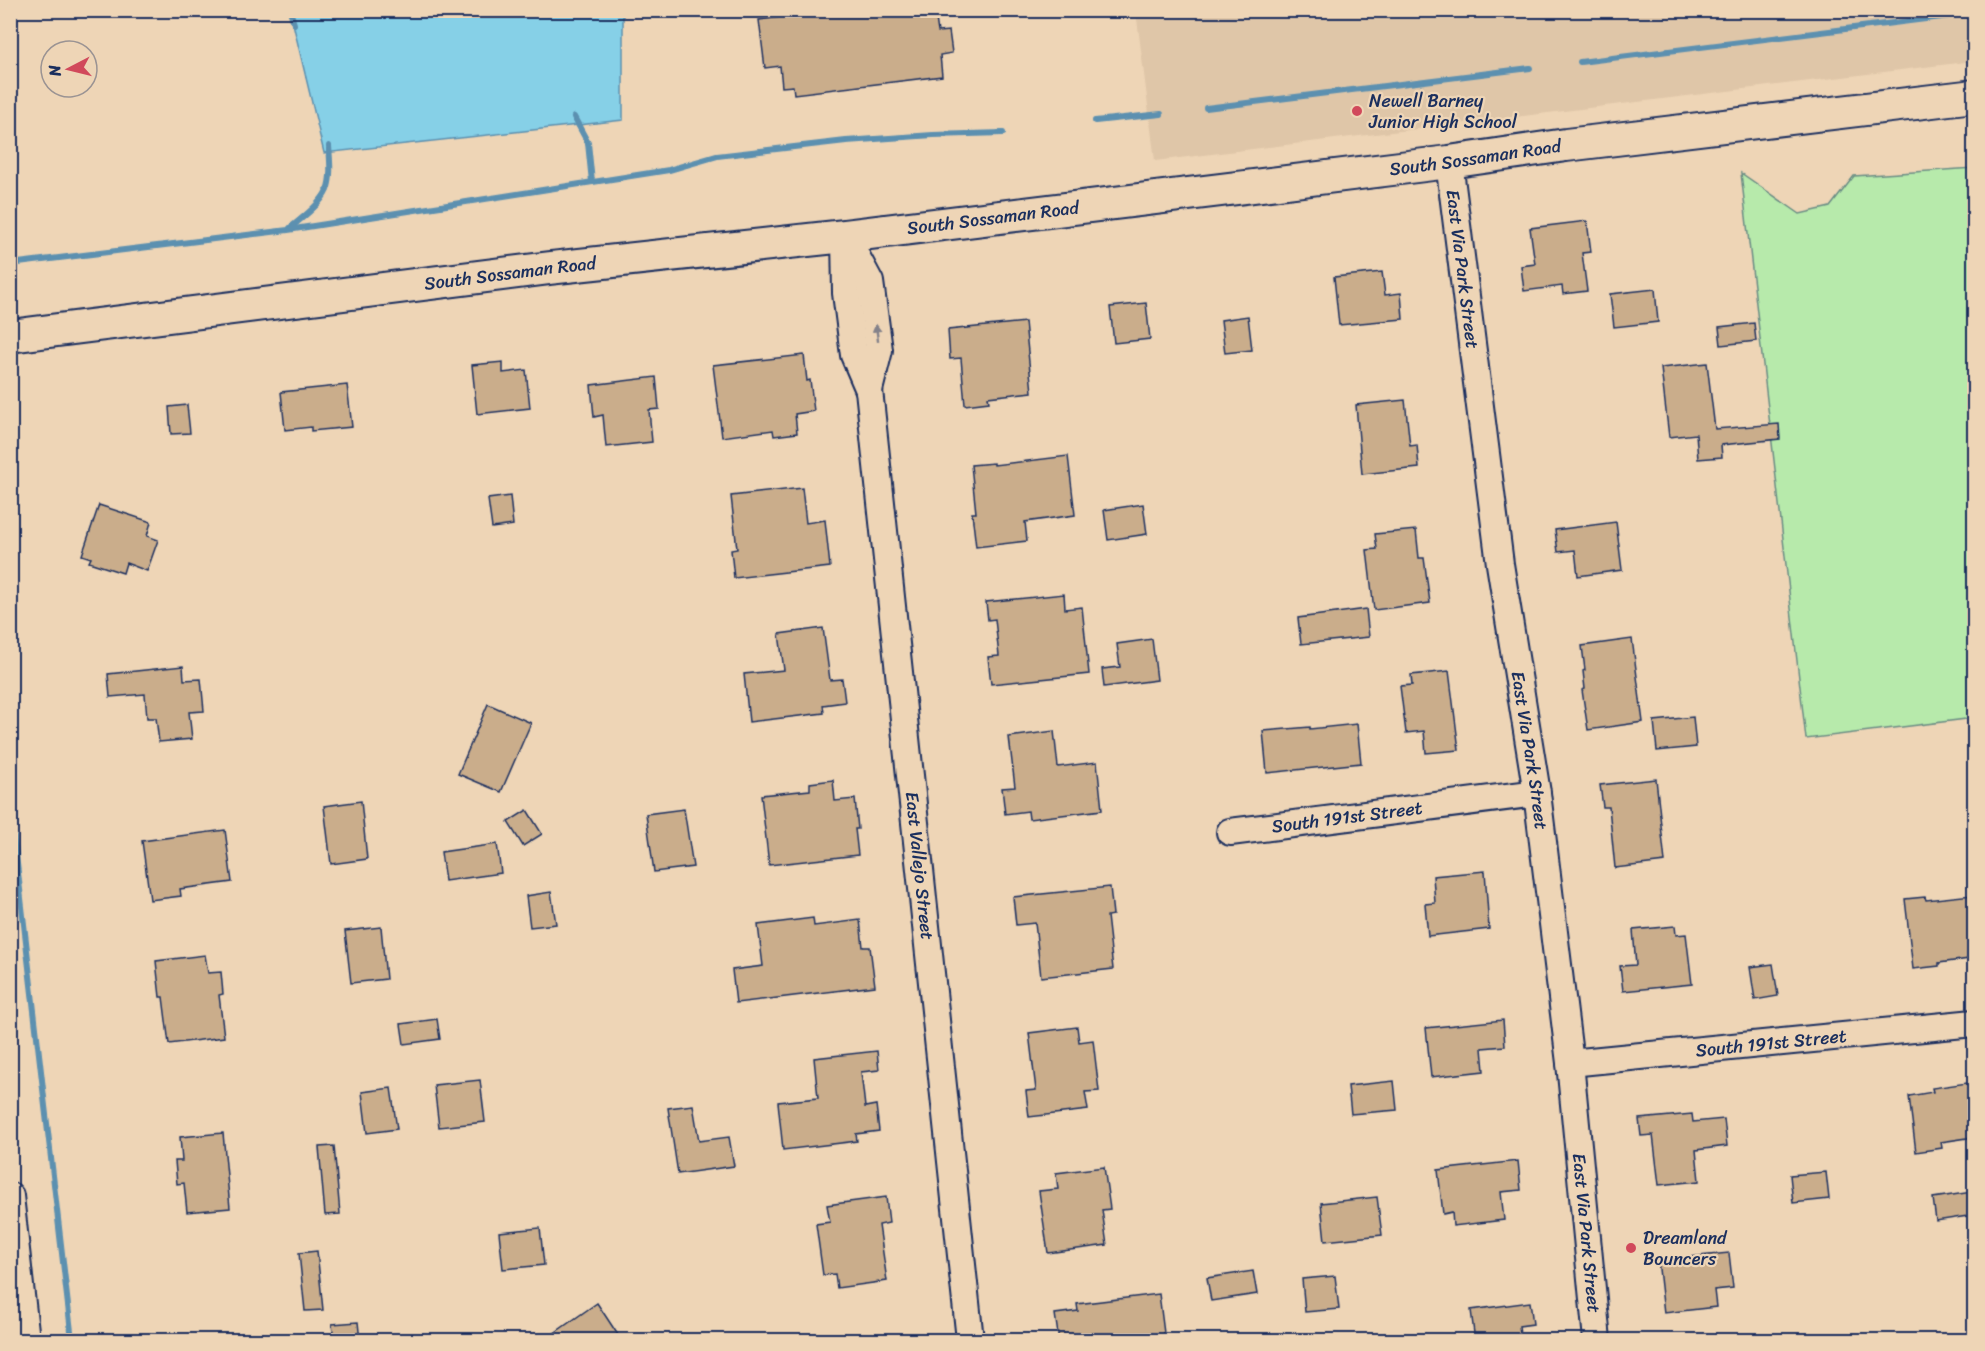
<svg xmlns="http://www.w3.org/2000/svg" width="1985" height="1351" font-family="Sriracha,sans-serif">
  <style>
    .built { fill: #dfc6a8 }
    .green { fill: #b7eaab; stroke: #698c84; stroke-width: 1.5 }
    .water { fill: #86d0e7; stroke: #5b90b0; stroke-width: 1.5 }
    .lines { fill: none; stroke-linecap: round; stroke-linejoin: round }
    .stream { stroke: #5b90b0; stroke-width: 6 }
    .building { fill: #caad8b; stroke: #1b2f5e; stroke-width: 1.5 }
    .minor-casing { stroke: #1b2f5e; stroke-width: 30 }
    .major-casing { stroke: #1b2f5e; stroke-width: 36 }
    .minor { stroke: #eed5b6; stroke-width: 26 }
    .major { stroke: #eed5b6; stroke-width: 32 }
    .oneway { fill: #84828a }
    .poi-dot { fill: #d1495b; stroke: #eed5b6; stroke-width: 2 }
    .labels { text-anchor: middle; stroke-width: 4.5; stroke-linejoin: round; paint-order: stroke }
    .poi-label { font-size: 18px; fill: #1b2f5e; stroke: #eed5b6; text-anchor: start }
    .street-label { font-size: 18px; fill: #1b2f5e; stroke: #eed5b6 }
  </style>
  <rect width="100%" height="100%" fill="#eed5b6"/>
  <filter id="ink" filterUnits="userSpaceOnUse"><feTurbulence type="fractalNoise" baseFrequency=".0167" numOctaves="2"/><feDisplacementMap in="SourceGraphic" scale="12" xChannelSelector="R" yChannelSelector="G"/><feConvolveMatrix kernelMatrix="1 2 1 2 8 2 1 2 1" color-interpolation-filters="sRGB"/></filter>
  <g filter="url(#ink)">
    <polygon class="built" points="1136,11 1974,11 1974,61 1155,161"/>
    <polygon class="green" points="1974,168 1974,718 1806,739 1741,173 1800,214 1830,207 1854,176"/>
    <polygon class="water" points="290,11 623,11 623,120 324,153"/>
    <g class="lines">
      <g class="stream">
        <polyline points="290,10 294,24"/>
        <polyline points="1580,62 1974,13"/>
        <polyline points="1206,108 1530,68"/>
        <polyline points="574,117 588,143 592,182"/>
        <polyline points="1095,121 1161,114"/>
        <path d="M290,228C301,219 321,204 327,190C332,177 330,160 329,146"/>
        <polyline points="10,264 288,230 669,170 717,156 846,141 933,135 1003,133"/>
        <polyline points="10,803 72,1340"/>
      </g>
    </g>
    <g class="building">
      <polygon points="833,10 916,10 916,15 935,12 938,32 949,31 952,53 940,55 942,76 794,94 793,86 782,87 780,66 765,68 759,20"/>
      <polygon points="1587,221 1591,252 1582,253 1587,291 1563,294 1562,286 1524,291 1521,266 1535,264 1530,228"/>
      <polygon points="1382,272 1385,295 1401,293 1403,319 1339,325 1334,277"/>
      <polygon points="1655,289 1658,322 1614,327 1610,294"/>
      <polygon points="1146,303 1150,339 1114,343 1110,307"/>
      <polygon points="1248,316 1252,350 1225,353 1221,320"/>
      <polygon points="1025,322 1032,392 988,397 989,402 965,405 961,358 950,359 948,330"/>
      <polygon points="1754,323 1756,341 1721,345 1719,327"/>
      <polygon points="804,355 807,381 810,380 814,411 795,414 797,433 774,436 773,430 722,437 713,365"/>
      <polygon points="503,362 503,373 526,370 530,408 477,414 472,365"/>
      <polygon points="1707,363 1715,429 1779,424 1780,439 1721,445 1722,457 1698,459 1696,434 1669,437 1661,368"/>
      <polygon points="656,377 659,409 649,410 652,442 606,447 603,415 594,417 591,385"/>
      <polygon points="347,385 352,427 311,431 311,427 285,430 281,392"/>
      <polygon points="1405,400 1410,446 1417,445 1419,468 1362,474 1356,405"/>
      <polygon points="187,405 190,433 171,434 169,407"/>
      <polygon points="1068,456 1075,515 1025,522 1027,541 976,547 972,513 976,513 971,465 994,463 994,465"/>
      <polygon points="802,488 806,523 825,520 830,567 734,578 731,550 737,549 731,496"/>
      <polygon points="510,496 513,525 492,528 488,499"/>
      <polygon points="1143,504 1147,534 1108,540 1104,510"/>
      <polygon points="99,505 151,522 147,536 158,540 147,571 126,563 123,573 89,562 91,558 82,555"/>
      <polygon points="1616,522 1622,570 1578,576 1575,550 1558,552 1555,530"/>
      <polygon points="1416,530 1419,558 1424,558 1430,603 1374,610 1367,550 1377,549 1375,534"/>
      <polygon points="1064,594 1065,609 1082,607 1089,674 991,684 988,657 999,656 995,619 988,620 986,602"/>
      <polygon points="1366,609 1369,637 1301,644 1298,618"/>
      <polygon points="823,628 830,680 842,679 845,702 823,705 824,713 749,722 744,674 784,670 779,634"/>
      <polygon points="1152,639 1157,680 1104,687 1102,669 1120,667 1117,644"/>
      <polygon points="1632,639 1643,722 1588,730 1582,690 1585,689 1583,671 1585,670 1582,646"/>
      <polygon points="183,666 184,680 201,679 204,711 189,712 192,739 159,742 156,718 147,718 145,694 110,697 108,674"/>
      <polygon points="1449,671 1459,750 1426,753 1424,731 1406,733 1400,686 1412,685 1411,675"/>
      <polygon points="488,704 531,723 501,792 458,774"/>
      <polygon points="1693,717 1696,747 1657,751 1654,721"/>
      <polygon points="1357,724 1361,763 1267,773 1263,731 1310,727 1310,729"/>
      <polygon points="1054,731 1058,767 1097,762 1102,810 1029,819 1028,811 1005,814 1002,788 1015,787 1009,737"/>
      <polygon points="1656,779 1665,862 1615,868 1609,807 1603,807 1600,785"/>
      <polygon points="833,780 835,801 855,799 858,829 855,829 858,855 769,865 761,795 810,790 810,783"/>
      <polygon points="361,801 367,859 331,864 324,806"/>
      <polygon points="684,809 693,867 654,872 646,814"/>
      <polygon points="527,810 542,834 523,846 508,822"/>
      <polygon points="225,830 232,882 180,889 181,896 150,900 142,841"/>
      <polygon points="497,844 501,873 445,881 441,852"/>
      <polygon points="1485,871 1489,929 1428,936 1425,904 1435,903 1433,876"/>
      <polygon points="1110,887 1113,915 1107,916 1113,969 1041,977 1035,923 1016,925 1013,897"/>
      <polygon points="551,892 556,924 530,927 526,896"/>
      <polygon points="1972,895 1974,948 1968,949 1969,959 1939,963 1939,966 1913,969 1905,899 1925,897 1926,900"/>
      <polygon points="813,918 814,926 860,920 863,947 870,947 875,986 736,1003 732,970 763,966 758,925"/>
      <polygon points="1675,926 1676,935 1686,934 1692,984 1623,991 1620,966 1636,965 1633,930"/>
      <polygon points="381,927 386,979 351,983 345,931"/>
      <polygon points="205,955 208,973 221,972 223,994 219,995 224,1037 169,1044 163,997 160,997 156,961"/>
      <polygon points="1773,964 1778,996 1755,1000 1750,967"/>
      <polygon points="437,1019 440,1039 404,1044 401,1024"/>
      <polygon points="1503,1020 1505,1046 1482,1048 1484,1071 1431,1077 1426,1028"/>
      <polygon points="1077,1027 1079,1042 1093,1040 1099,1091 1085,1092 1088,1110 1029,1117 1026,1091 1036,1090 1029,1033"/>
      <polygon points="877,1051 879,1070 861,1072 865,1107 876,1105 879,1131 856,1134 857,1141 783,1150 778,1102 818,1098 814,1058"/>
      <polygon points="480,1080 485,1122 439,1127 434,1085"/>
      <polygon points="1394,1081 1397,1110 1351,1114 1348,1086"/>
      <polygon points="1974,1082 1974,1137 1941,1142 1942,1148 1916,1152 1909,1096 1933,1092 1932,1088"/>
      <polygon points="391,1088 397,1129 367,1133 362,1092"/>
      <polygon points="693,1105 699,1141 729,1137 734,1166 678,1174 668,1108"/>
      <polygon points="1692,1114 1693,1122 1724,1119 1727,1146 1696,1150 1699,1181 1659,1185 1653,1135 1641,1136 1639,1119"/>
      <polygon points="223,1133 230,1208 187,1212 184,1183 177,1184 175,1161 182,1161 180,1137"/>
      <polygon points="334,1146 340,1214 325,1215 319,1147"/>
      <polygon points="1518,1161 1521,1190 1501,1192 1504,1220 1453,1226 1452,1212 1443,1214 1438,1170"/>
      <polygon points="1104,1167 1110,1209 1102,1210 1107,1245 1048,1253 1039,1191 1058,1189 1056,1173"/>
      <polygon points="1826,1172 1829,1199 1793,1203 1790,1175"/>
      <polygon points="1972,1192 1974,1215 1936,1221 1933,1198"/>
      <polygon points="886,1197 889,1223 879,1225 887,1281 837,1288 835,1274 823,1275 816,1224 830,1222 827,1205"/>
      <polygon points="1377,1197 1382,1235 1325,1241 1321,1203"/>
      <polygon points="540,1228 544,1265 503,1269 499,1232"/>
      <polygon points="317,1251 323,1310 305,1311 299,1253"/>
      <polygon points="1729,1253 1733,1288 1714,1290 1716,1307 1664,1313 1658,1260"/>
      <polygon points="1253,1271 1257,1294 1211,1301 1207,1278"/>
      <polygon points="1335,1276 1339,1309 1305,1312 1302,1279"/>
      <polygon points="1159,1294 1165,1341 1059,1341 1055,1314 1078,1311 1077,1304"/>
      <polygon points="1530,1302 1533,1324 1519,1326 1521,1341 1475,1341 1471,1310"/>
      <polygon points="597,1303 622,1341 543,1341"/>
      <polygon points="358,1322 360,1341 334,1341 332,1324"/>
    </g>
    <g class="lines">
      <g class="minor-casing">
        <g id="minor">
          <path id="s1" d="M1449,162L1500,564L1537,793L1570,1063L1597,1340"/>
          <path id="s2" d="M845,236L846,293L854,355L869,390L970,1340"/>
          <polyline points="847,239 870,282 879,350 869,390"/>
          <path id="s3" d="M1230,832L1537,793"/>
          <path id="s4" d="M1570,1063L1974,1023"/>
          <polyline points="10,1196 26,1340"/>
        </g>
      </g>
      <g class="major-casing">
        <g id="major">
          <path id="s5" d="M10,336L550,268L845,236L1449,162L1566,145L1974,96"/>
        </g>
      </g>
      <use href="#minor" class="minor"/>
      <use href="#major" class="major"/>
    </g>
    <defs><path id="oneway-solid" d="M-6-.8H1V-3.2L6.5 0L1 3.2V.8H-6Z" transform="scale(1.5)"/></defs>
    <use class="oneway" href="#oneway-solid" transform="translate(877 333) rotate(-97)"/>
  </g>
  <g class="poi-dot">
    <circle cx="1357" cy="111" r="6"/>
    <circle cx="1631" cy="1248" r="6"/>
  </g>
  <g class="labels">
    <g class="poi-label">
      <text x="1369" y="107">Newell Barney<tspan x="1369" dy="21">Junior High School</tspan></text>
      <text x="1643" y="1244">Dreamland<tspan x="1643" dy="21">Bouncers</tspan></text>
    </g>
    <g class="street-label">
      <text dy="6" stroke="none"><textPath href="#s5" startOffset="1476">South Sossaman Road</textPath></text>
      <text dy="6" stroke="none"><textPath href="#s5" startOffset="990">South Sossaman Road</textPath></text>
      <text dy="6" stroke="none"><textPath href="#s1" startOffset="108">East Via Park Street</textPath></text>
      <text dy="6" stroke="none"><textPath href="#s5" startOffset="504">South Sossaman Road</textPath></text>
      <text dy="6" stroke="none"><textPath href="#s1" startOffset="594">East Via Park Street</textPath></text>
      <text dy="6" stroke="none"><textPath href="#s3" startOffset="118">South 191st Street</textPath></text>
      <text dy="6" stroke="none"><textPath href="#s2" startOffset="636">East Vallejo Street</textPath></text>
      <text dy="6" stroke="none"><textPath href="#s4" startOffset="202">South 191st Street</textPath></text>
      <text dy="6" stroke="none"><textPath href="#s1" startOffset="1080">East Via Park Street</textPath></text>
    </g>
  </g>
  <rect width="1985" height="1351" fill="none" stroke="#eed5b6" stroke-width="36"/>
  <rect x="18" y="18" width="1949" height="1315" fill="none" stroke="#1b2f5e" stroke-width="2" filter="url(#ink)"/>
  <g transform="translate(69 69) rotate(263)"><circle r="28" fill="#eed5b6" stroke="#9a9393" stroke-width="1.5"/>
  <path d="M0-4.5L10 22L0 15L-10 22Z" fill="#d1495b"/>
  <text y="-9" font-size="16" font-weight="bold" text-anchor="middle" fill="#1b2f5e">N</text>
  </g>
</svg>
